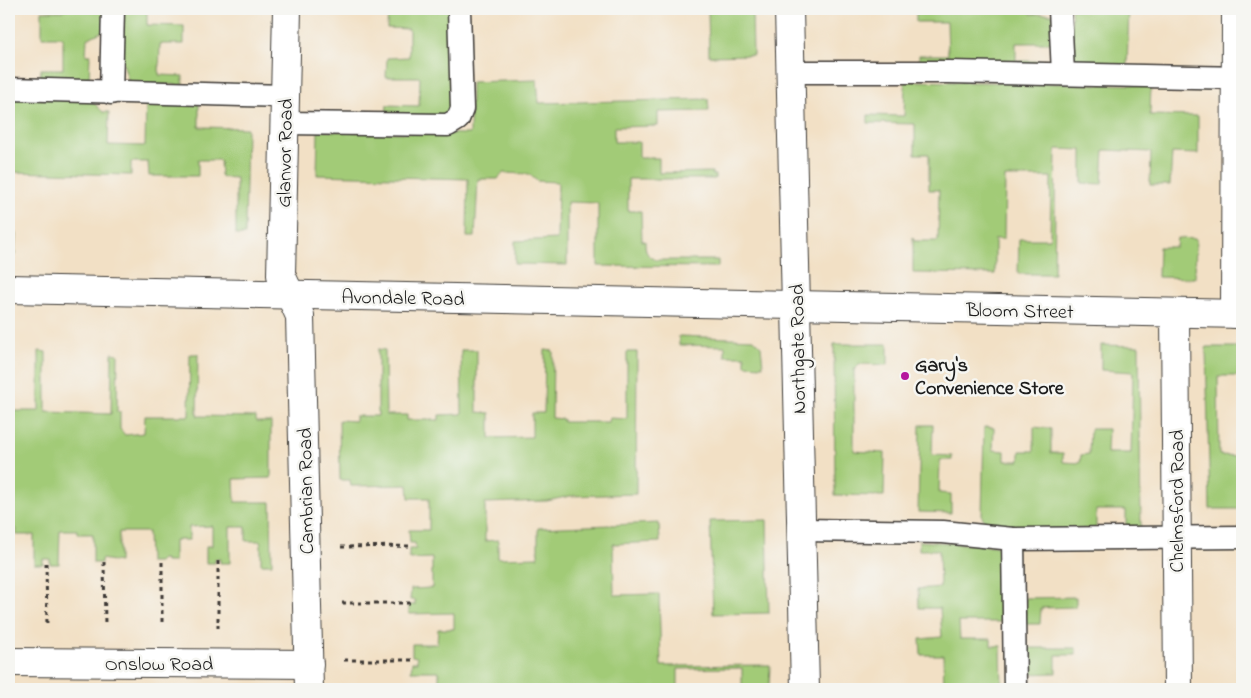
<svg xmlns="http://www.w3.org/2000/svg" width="1251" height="698" font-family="'Indie Flower',sans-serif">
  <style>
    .green { fill: #a2cb77; stroke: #5f744a }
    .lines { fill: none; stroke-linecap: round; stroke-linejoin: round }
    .lane-casing { stroke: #3c3935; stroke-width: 25 }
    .street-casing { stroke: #3c3935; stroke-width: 30 }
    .path { stroke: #3c3935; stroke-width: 3; stroke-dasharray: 4 4; stroke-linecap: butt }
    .lane { stroke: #fff; stroke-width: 22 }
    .street { stroke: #fff; stroke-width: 28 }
    .poi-dot { fill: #b5179e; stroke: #f6f6f2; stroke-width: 2 }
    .labels { text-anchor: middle; stroke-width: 5; stroke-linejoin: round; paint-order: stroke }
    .street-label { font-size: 20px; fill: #1c1c1c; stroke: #f6f6f2 }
    .poi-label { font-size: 20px; font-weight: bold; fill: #1c1c1c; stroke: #f6f6f2; text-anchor: start }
  </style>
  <rect width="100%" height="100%" fill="#f6f6f2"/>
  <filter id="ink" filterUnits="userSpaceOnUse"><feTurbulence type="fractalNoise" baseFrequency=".02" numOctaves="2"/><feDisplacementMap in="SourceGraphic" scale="10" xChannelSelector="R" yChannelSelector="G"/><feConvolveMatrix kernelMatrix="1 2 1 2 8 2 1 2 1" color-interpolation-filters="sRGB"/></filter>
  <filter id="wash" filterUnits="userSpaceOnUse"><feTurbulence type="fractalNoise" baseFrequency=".0096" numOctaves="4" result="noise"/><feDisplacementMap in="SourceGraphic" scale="20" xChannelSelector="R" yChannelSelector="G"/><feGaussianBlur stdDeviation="1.12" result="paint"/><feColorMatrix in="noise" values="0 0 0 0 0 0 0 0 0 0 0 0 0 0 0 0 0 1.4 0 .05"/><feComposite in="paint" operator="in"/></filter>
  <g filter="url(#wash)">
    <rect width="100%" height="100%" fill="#f2e0c5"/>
    <g class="green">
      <polygon points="63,9 106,9 105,30 87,39 86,55 90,55 89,82 40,82 41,69 63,69 63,37 42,37 42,11 63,11"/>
      <polygon points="123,9 163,9 163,11 147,10 147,25 184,26 184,44 160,44 159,75 183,76 183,85 129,83 122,60"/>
      <polygon points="451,9 454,108 445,117 386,117 387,105 419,106 420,77 386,77 387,58 409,57 409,29 387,28 388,10"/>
      <polygon points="708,9 752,9 753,55 709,56"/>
      <polygon points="916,9 1030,9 1031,14 1053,14 1053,43 1016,43 1016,61 1046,61 1047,65 919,63 919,55 948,55 947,22 916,22"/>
      <polygon points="1071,9 1129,9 1127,67 1082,66 1073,57"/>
      <path d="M537,80L539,103L708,99L709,111L658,112V126L614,127V142H639V158H659V173L712,172V175H715V179H628V211H641L642,241H645C645,252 646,255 656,260H718V267L598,266V203L567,202V265L515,264V241L557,239L558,182L537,181L529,174L503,173L498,179H478L475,237H467L468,179L317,175L318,131L470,134L471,82Z"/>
      <polygon points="905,81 1151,85 1150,115 1198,116 1198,154 1172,153 1170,185 1150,185 1151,152 1104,150 1102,184 1082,183 1082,150 1056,149 1054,274 1018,274 1019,239 1050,239 1051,177 1005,177 1004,239 995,239 995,274 913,273 913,237 914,241 938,241 939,190 929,190 929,154 915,154 915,124 868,123 868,115 904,116"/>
      <polygon points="9,98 90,99 103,112 109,112 108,145 145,146 146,102 199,104 199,127 247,128 245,235 236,235 236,178 221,177 220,160 198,160 198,176 149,176 148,162 131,162 131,175 9,172"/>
      <polygon points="9,232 16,233 15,255 9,255"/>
      <polygon points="1177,238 1196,239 1195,278 1158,277 1159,247 1176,247"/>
      <polygon points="679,336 754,339 761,346 763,366 745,365 745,356 725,356 725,346 679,345"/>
      <polygon points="834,344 888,344 888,365 859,364 854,370 854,451 885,453 884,496 835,495"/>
      <polygon points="1101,345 1139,346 1141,529 1126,530 1126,510 1096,510 1096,529 995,529 986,525 982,516 984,427 994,428 993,450 1005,451 1005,461 1020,461 1020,451 1034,451 1034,427 1051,429 1051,453 1063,453 1063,462 1080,463 1081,455 1089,454 1090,429 1108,429 1107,453 1131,453 1133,372 1101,370"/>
      <polygon points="1206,347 1242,347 1242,376 1218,376 1219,455 1241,456 1242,509 1210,509"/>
      <polygon points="378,349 385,350 386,415 407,415 407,420 439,420 439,415 462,414 461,350 477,350 477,412 490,413 490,438 532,437 532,413 544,413 545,350 553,351 552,418 563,419 563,422 608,422 609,418 627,419 627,352 637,352 636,494 570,496 547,501 485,503 485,541 498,540 498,558 538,557 538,528 659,523 660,542 613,544 614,595 659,594 661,666 770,665 769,689 742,689 742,668 678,669 678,689 439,689 439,671 411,671 412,662 417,662 417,657 412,656 412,644 437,644 438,629 454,629 454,613 409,614 409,605 415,605 415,600 410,600 411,589 432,588 432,558 409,559 409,549 416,549 415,543 410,543 409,530 429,530 429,498 409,498 408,485 351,486 350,480 340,480 339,420 355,421 355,416 378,416"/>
      <polygon points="39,351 46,352 46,412 111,414 112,353 118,354 117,412 120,412 120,429 125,435 144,433 145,416 189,416 190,354 198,354 197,416 256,417 256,422 271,422 271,478 234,479 235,502 271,502 272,564 261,564 261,541 246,541 246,527 230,527 230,563 220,563 220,559 215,559 215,563 206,563 206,546 212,546 212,526 189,527 189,540 174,540 174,562 165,562 165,559 162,559 159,562 149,562 148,532 119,532 119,562 101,559 101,563 93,563 93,534 77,534 77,530 60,530 59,564 50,564 50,559 43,559 43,564 34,564 34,535 16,535 17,529 9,529 9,411 39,411"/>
      <polygon points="920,425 933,425 932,455 952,456 952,460 940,460 939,493 951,494 951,513 918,512"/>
      <polygon points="767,520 769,613 713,614 710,521"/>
      <polygon points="919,541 996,546 1006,555 1006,622 959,622 960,639 991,639 991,646 1001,646 1002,689 922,689 944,687 943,655 921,655 920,639 942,637 940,608 919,608 918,589 940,587 939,550 919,550"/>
      <polygon points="1076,597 1076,607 1041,608 1040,624 1025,624 1025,598"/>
      <polygon points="1026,648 1076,648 1076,655 1056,655 1056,673 1026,674"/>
    </g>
  </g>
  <g filter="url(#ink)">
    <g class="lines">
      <g class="lane-casing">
        <g id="lane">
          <polyline points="1060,9 1063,74"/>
          <polyline points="791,72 949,72 1242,78"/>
          <polyline points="9,89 285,96"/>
          <polyline points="111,93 113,9"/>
          <polyline points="285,123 448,125 458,119 462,109 459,9"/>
          <polyline points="802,530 943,532 1013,539 1242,537"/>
          <polyline points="1013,539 1015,689"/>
        </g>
      </g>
      <g class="street-casing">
        <g id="street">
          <polyline points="287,9 281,275 300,316 309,689"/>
          <polyline points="789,9 805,689"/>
          <polyline points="9,289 1242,314"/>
          <polyline points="1175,314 1178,689"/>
          <polyline points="1235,314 1236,9"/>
          <polyline points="9,662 309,664"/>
        </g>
      </g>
      <g class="path">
        <polyline points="341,547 411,546"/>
        <polyline points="218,561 218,628"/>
        <polyline points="104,562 105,626"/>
        <polyline points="162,562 162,626"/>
        <polyline points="46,563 47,627"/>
        <polyline points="342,603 411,603"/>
        <polyline points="344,660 413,660"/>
      </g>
      <use href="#lane" class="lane"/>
      <use href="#street" class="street"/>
    </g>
  </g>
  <circle class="poi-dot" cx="905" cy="376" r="5"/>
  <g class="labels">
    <g class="street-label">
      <text transform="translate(284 153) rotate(-89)" y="7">Glanvor Road</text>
      <text transform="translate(403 297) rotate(1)" y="7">Avondale Road</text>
      <text transform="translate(1020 310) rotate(1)" y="7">Bloom Street</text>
      <text transform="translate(797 349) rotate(-91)" y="7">Northgate Road</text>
      <text transform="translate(305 491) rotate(-91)" y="7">Cambrian Road</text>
      <text transform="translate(1176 501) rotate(-90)" y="7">Chelmsford Road</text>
      <text x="159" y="670">Onslow Road</text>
    </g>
    <g class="poi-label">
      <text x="915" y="371">Gary's<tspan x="915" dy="23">Convenience Store</tspan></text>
    </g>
  </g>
  <rect width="1251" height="698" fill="none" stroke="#f6f6f2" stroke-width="30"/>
</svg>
